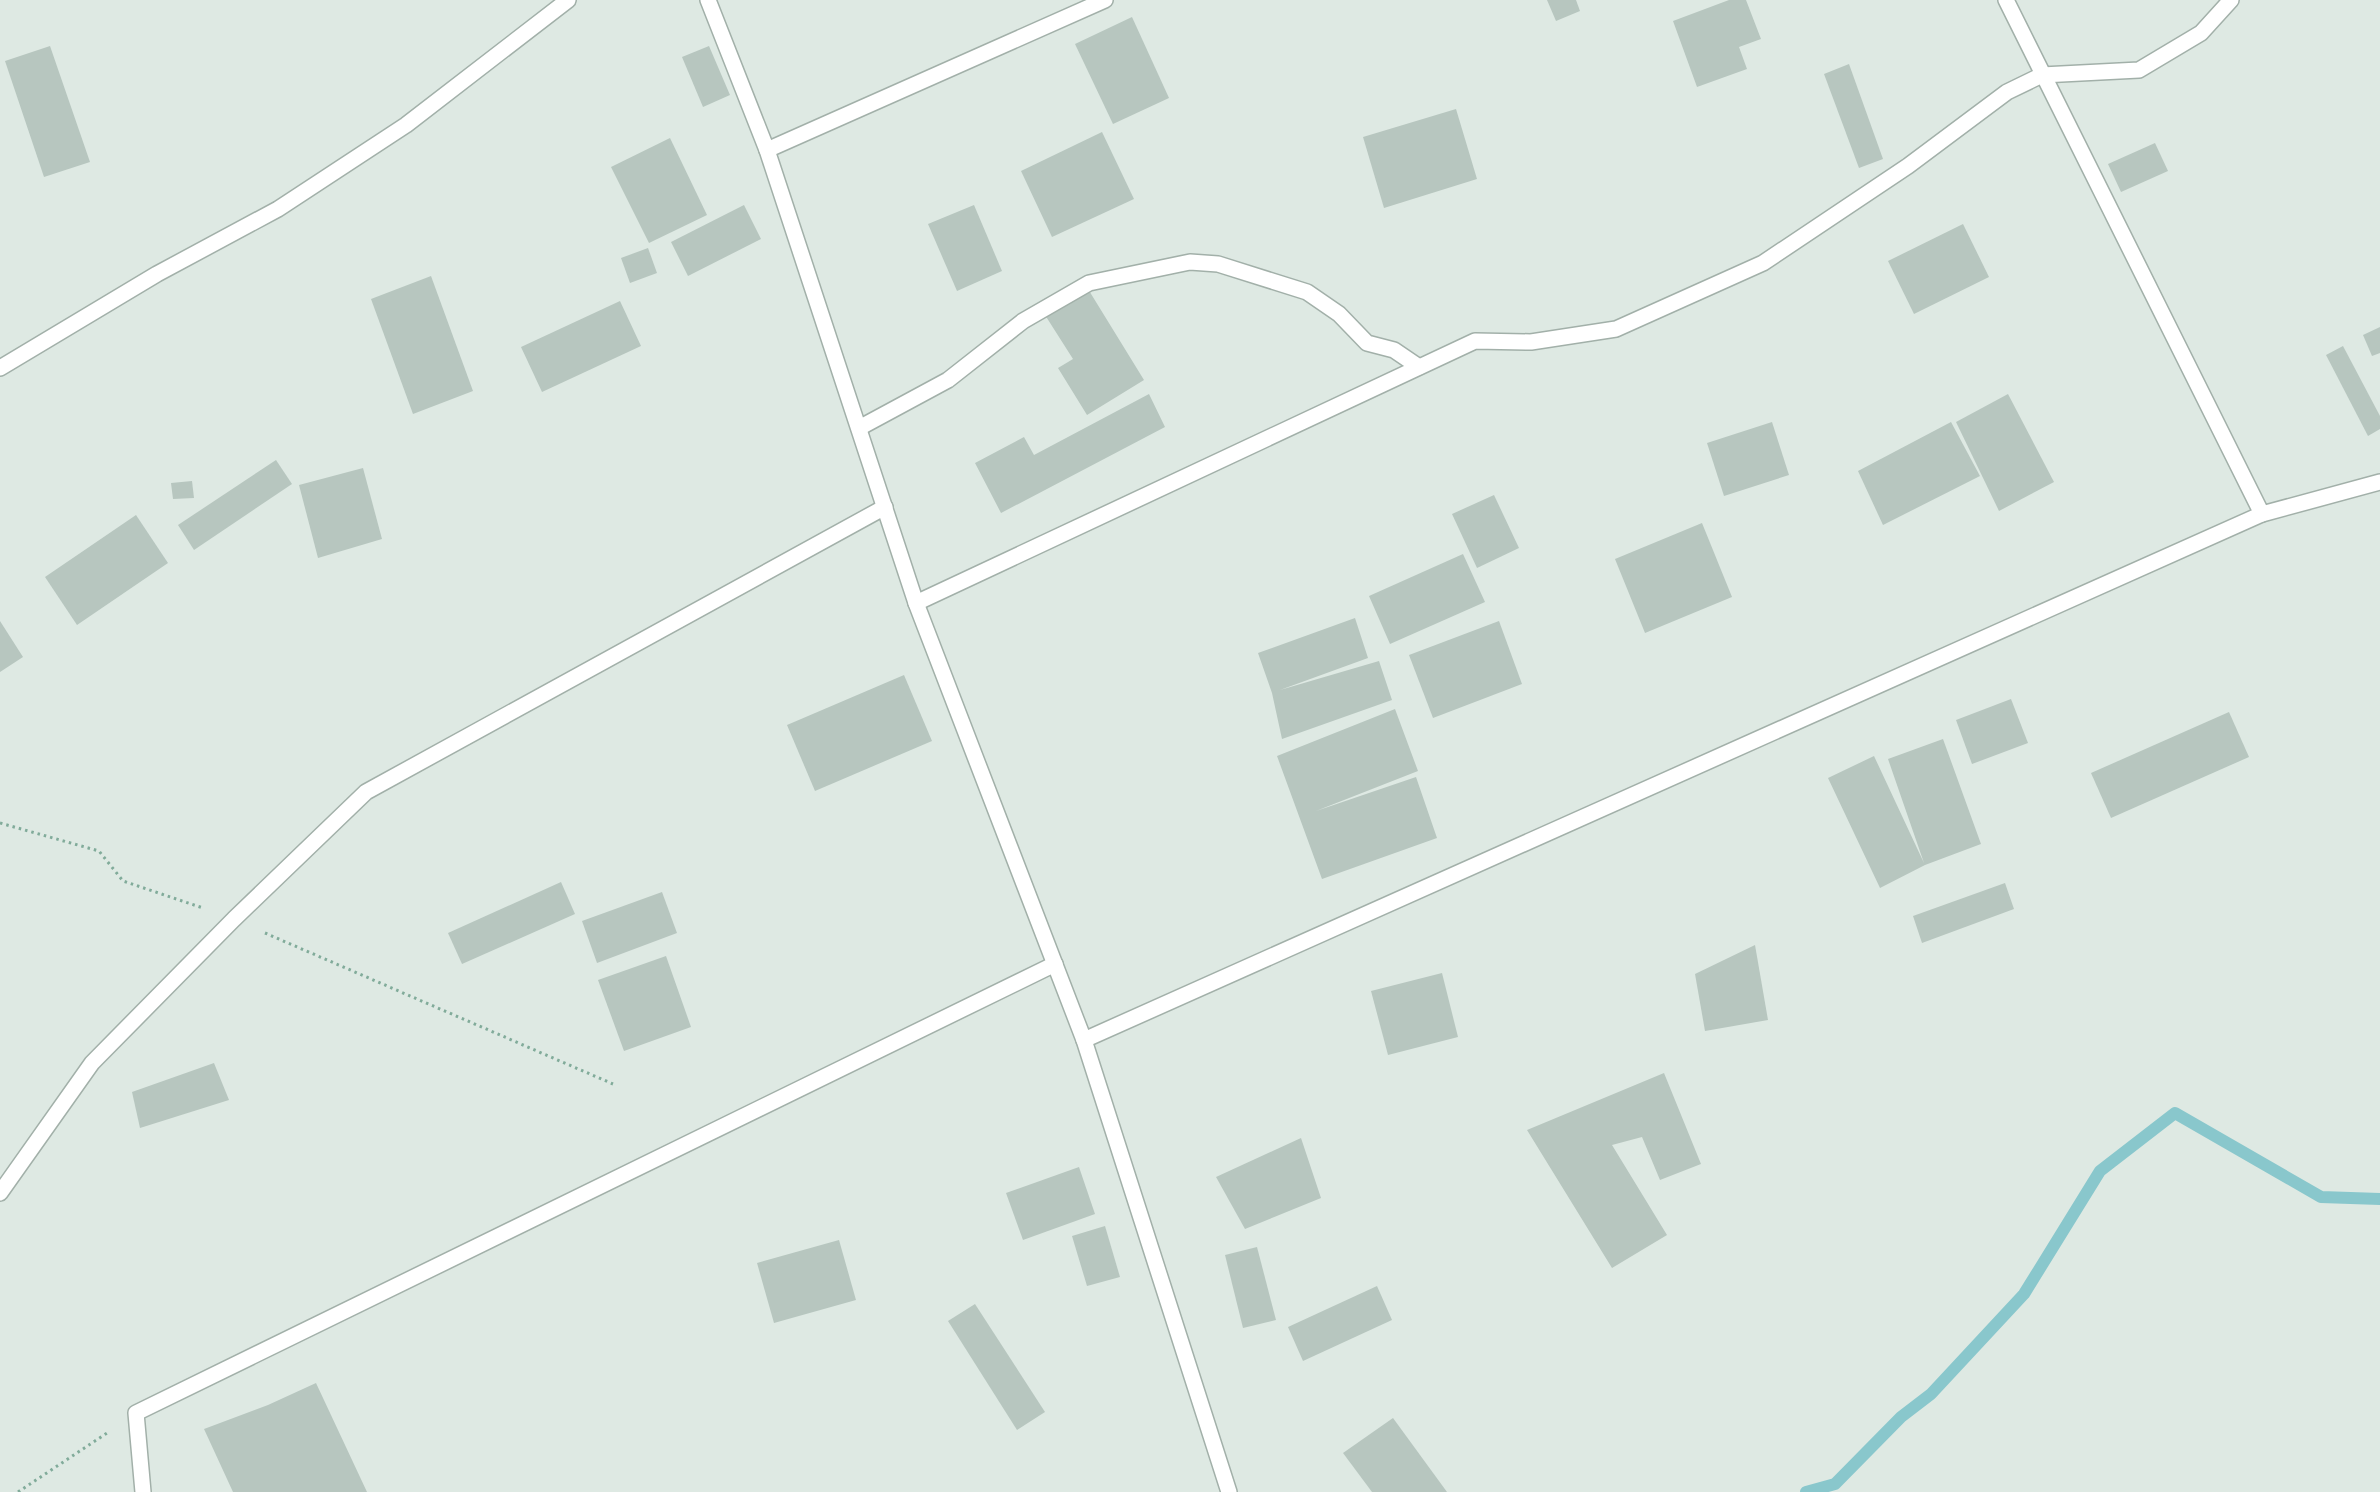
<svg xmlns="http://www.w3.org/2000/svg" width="2380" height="1492" font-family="'Titillium Web',sans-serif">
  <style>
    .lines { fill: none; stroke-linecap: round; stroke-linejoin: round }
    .stream { stroke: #89c7cc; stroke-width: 12 }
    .building { fill: #b7c6bf }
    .minor-casing { stroke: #a2b0a9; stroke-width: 18 }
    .path { stroke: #81ab9a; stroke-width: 3; stroke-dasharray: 2.5 4; stroke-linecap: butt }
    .minor { stroke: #fff; stroke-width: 15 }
  </style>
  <rect width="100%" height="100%" fill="#dee9e3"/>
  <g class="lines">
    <polyline class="stream" points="1806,1492 1835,1484 1901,1417 1931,1394 2024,1294 2100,1171 2175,1113 2321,1197 2380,1199"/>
  </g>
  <g class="building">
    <polygon points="1547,0 1576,0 1580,11 1556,21"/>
    <polygon points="1729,0 1746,0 1761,39 1739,47 1747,69 1697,87 1673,21"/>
    <polygon points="1132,17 1169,98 1113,124 1075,44"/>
    <polygon points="50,46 90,162 44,177 5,61"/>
    <polygon points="709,46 730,95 703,107 682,57"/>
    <polygon points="1849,64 1883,159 1859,168 1824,74"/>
    <polygon points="1456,109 1477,179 1384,208 1363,137"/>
    <polygon points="1102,132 1134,199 1052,237 1021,171"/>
    <polygon points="670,138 707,215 649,243 611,167"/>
    <polygon points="2155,143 2168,171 2121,192 2108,164"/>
    <polygon points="744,205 761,239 688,276 671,242"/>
    <polygon points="974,205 1002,271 957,291 928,224"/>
    <polygon points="1963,224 1989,277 1914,314 1888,261"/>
    <polygon points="648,248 657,273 630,283 621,258"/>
    <polygon points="431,276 473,391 413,414 371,299"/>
    <polygon points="1088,289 1144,380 1087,415 1058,368 1073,359 1045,315"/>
    <polygon points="620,301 641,346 542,392 521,347"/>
    <polygon points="2380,327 2380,353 2372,356 2363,335"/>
    <polygon points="2343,346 2380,416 2380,429 2368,436 2326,355"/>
    <polygon points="1149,394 1165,427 1001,513 975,463 1024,437 1034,455"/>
    <polygon points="2008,394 2054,482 1999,511 1956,422"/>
    <polygon points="1772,422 1789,475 1724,496 1707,443"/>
    <polygon points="1951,422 1980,476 1883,525 1858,471"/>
    <polygon points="276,460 292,484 194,550 178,525"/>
    <polygon points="363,468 382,539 318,558 299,485"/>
    <polygon points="192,481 194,498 173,499 171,483"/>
    <polygon points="1494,495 1519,548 1477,568 1452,514"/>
    <polygon points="136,515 168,563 77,625 45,577"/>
    <polygon points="1702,523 1732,597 1645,633 1615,559"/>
    <polygon points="1463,554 1485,602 1390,644 1369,596"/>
    <polygon points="1355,618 1368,658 1280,690 1379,661 1392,700 1282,739 1272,693 1258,653"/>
    <polygon points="0,621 23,657 0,672"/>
    <polygon points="1499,621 1522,684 1433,718 1409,655"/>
    <polygon points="904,675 932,741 815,791 787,725"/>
    <polygon points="2011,699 2028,743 1972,764 1956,720"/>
    <polygon points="1395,709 1418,771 1316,811 1416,777 1437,838 1322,879 1277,756"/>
    <polygon points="2229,712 2249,757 2111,818 2091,773"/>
    <polygon points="1943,739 1981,844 1925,865 1880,888 1828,778 1874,756 1924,863 1888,759"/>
    <polygon points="561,882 575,914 462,964 448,933"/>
    <polygon points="2005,883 2014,909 1922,943 1913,916"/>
    <polygon points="662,892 677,933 597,963 582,921"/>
    <polygon points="1755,945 1768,1020 1705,1031 1695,974"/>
    <polygon points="666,956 691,1027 624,1051 598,980"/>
    <polygon points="1442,973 1458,1037 1388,1055 1371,991"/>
    <polygon points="214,1063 229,1100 140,1128 132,1092"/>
    <polygon points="1664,1073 1701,1164 1660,1180 1642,1137 1612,1145 1667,1235 1612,1268 1527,1130"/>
    <polygon points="1301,1138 1321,1198 1245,1229 1216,1177"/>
    <polygon points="1079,1167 1095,1214 1023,1240 1006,1193"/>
    <polygon points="1105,1226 1120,1277 1087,1286 1072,1236"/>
    <polygon points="839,1240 856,1300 774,1323 757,1263"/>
    <polygon points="1257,1247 1276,1320 1243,1328 1225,1255"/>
    <polygon points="1377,1286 1392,1320 1303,1361 1288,1327"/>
    <polygon points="975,1304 1045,1412 1017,1430 948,1321"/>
    <polygon points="316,1383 367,1492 233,1492 204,1429 268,1405"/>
    <polygon points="1393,1418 1447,1492 1372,1492 1343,1453"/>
  </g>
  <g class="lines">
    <g class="minor-casing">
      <g id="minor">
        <polyline points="708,0 767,150 916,603 1084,1040 1229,1492"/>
        <polyline points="2006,0 2262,514 2380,482"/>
        <polyline points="767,150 1105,0"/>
        <polyline points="0,368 157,274 278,209 406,125 568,0"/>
        <polyline points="859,428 948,380 1023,321 1089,283 1190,262 1218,264 1307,292 1339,314 1367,343 1394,350 1419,367"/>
        <polyline points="916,603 1475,341 1531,342 1616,329 1763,263 1908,166 2007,92 2042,75 2139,70 2201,33 2231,0"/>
        <polyline points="1084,1040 2262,514"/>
        <polyline points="0,1193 92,1063 234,919 366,792 885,507"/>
        <polyline points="143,1492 136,1413 1055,964"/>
      </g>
    </g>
    <g class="path">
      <polyline points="0,823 99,851 123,881 203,908"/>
      <polyline points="265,933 613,1084"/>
      <polyline points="18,1492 107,1433"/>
    </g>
    <use href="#minor" class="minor"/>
  </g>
</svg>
